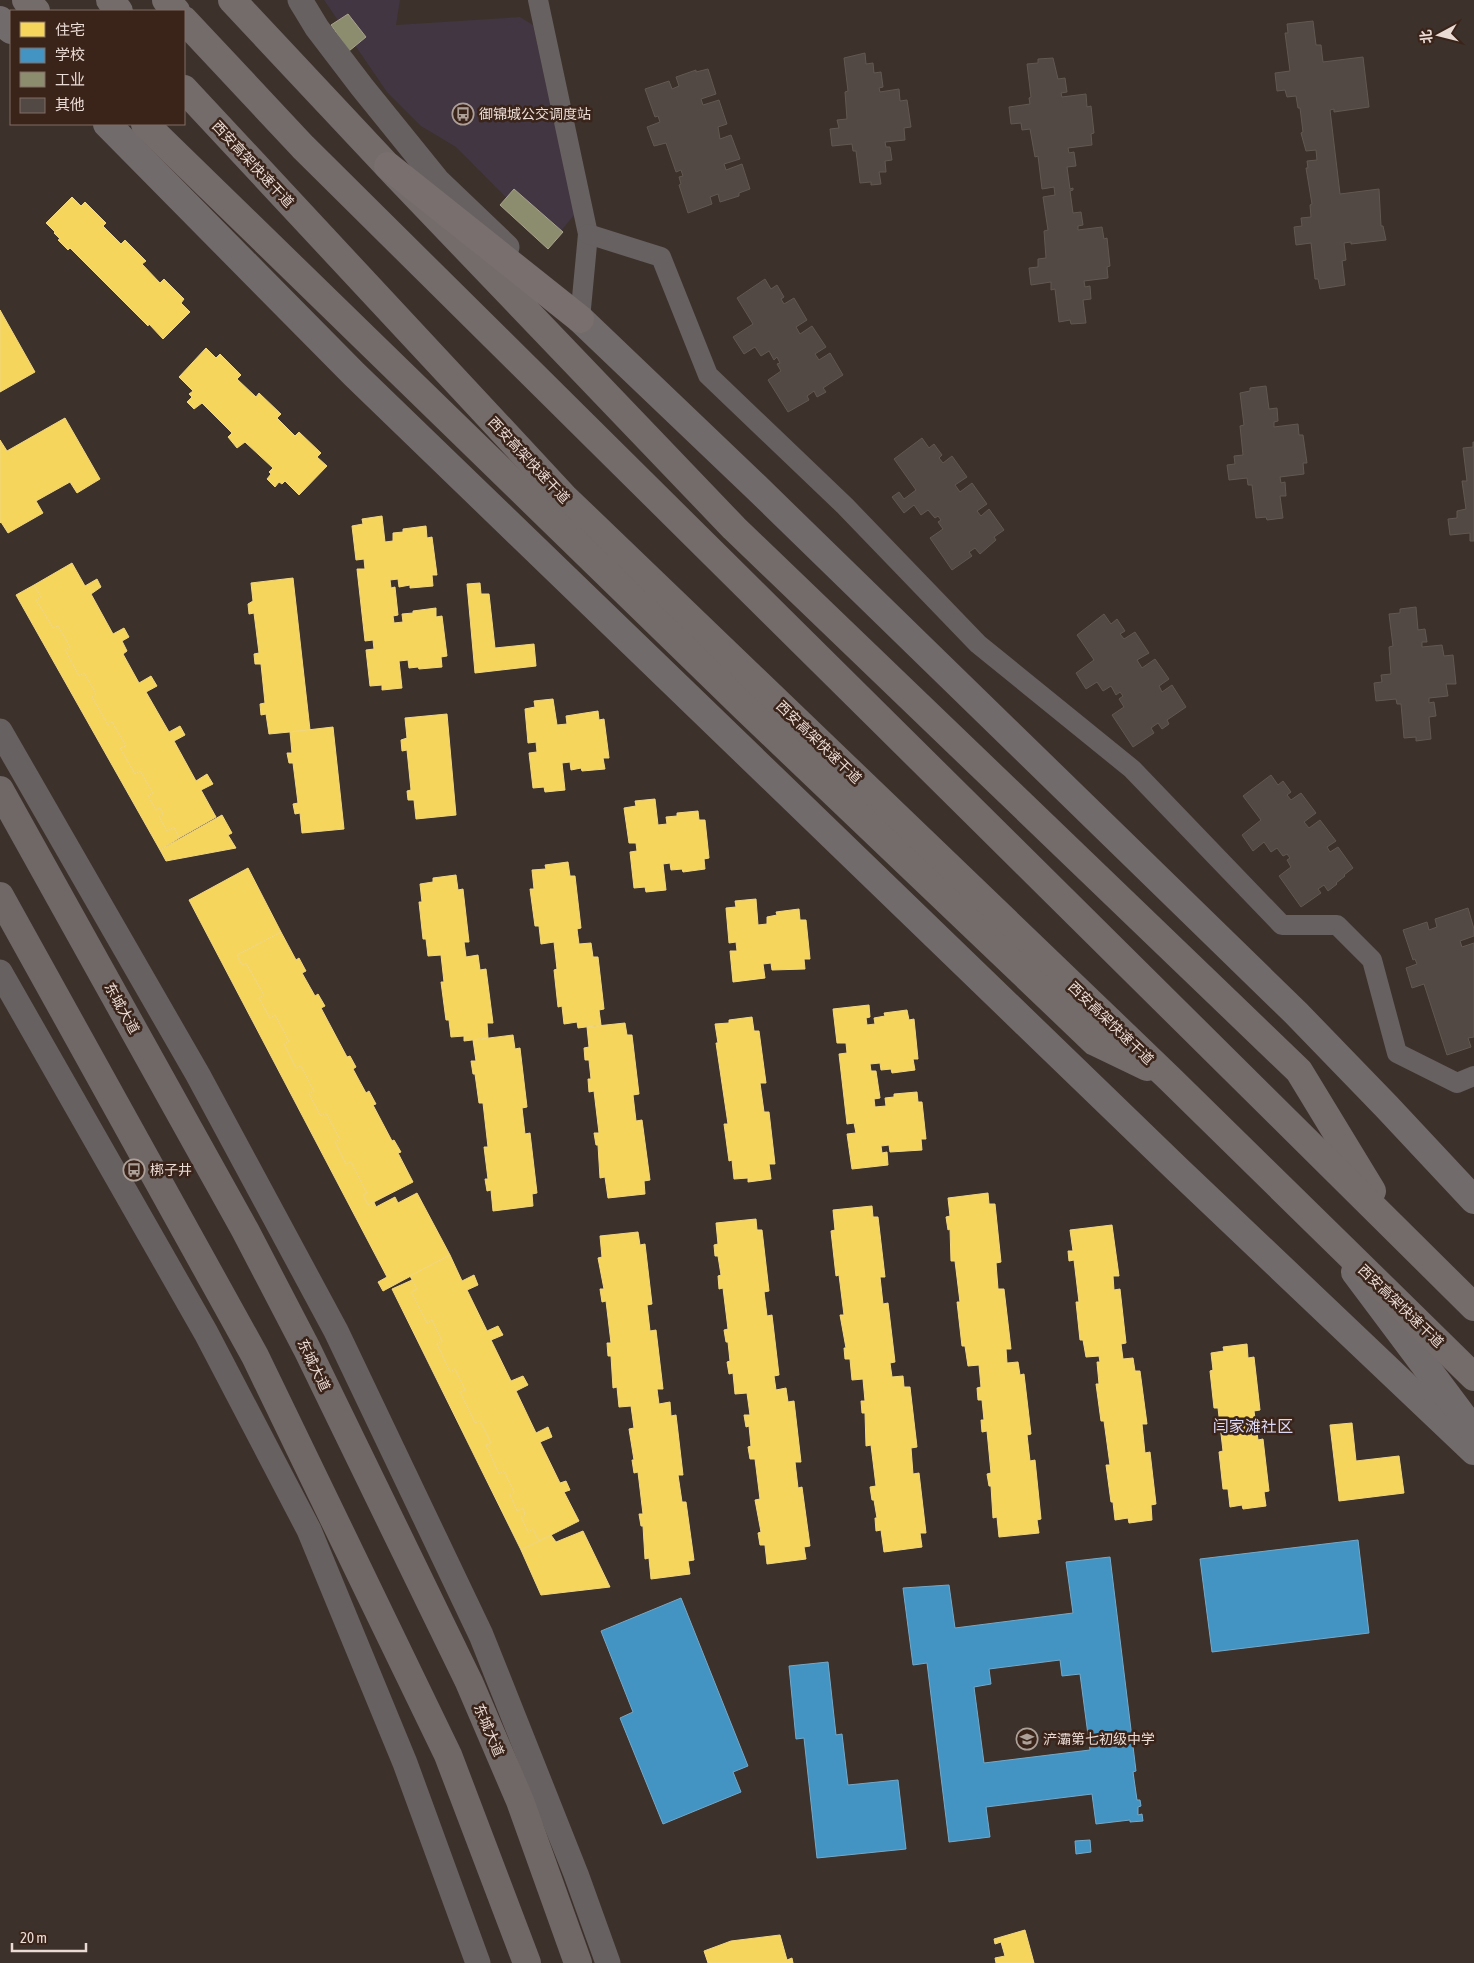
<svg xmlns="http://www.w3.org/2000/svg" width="1474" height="1963" font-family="'Asap Condensed','Noto Sans SC',sans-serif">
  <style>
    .industrial { fill: #413642 }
    .homes { fill: #f6d55c; stroke: #f2d780 }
    .schools { fill: #4393c3; stroke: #75a9c8; fill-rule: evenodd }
    .industry { fill: #8c8c6e; stroke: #a8a48d }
    .building { fill: #534944; stroke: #625852 }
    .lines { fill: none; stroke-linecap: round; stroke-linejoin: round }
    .minor { stroke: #676161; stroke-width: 20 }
    .tertiary { stroke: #676161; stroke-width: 25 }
    .secondary { stroke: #726b6c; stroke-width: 28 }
    .primary { stroke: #706867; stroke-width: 28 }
    .trunk { stroke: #746c6a; stroke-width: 28 }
    .motorway { stroke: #786f6e; stroke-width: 28 }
    .labels { text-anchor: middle; stroke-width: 5; stroke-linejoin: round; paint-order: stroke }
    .poi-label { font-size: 14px; fill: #eadbd4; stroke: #3a241a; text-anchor: start }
    .street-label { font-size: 14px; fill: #eadbd4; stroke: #3a241a }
    .quarter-label { font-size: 16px; fill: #dcd8f5; stroke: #3a241a }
  </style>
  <rect width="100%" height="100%" fill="#3d312b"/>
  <polygon class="industrial" points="324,0 400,0 396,25 520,17 533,25 575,214 551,243 456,147 421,126 387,92"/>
  <g class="homes">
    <polygon points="72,197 81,206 85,202 106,223 103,226 121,244 125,240 146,261 142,264 160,283 164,279 184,299 181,303 190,312 163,339 149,324 148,326 70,248 68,250 58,240 60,239 54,233 55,232 46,223"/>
    <polygon points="0,310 35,372 0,392"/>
    <polygon points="206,348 216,358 220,354 241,375 237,379 256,397 259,393 281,414 277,418 295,436 299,432 321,453 317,457 327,466 299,495 285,481 282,484 279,482 275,487 267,479 271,474 269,472 273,468 245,442 237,448 228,437 232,433 202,403 194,409 187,402 192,397 189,394 193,391 179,377"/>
    <polygon points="65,418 100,479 77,493 70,482 36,501 43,513 8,533 1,522 0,523 0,440 7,451"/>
    <polygon points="382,516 385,542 393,541 393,533 403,532 403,529 426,526 427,538 432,537 437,575 432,575 433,586 410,588 410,585 399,587 398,579 390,580 391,588 395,587 398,615 393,616 394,623 403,622 402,614 413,613 413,611 436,608 436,617 442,616 447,656 441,657 442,667 419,669 418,667 409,668 408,660 399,661 402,688 382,690 382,685 370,686 366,650 374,649 373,640 365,641 357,569 365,569 364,559 356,560 352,526 363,524 362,519"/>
    <polygon points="72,563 85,586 97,579 101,587 91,594 113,634 124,628 129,637 122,641 127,651 123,654 139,683 151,676 157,686 146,692 169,732 180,726 185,735 174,741 196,781 207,774 213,784 201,790 216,817 179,838 174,827 167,831 159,817 163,814 160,808 156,810 148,796 153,793 140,771 135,774 120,748 126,746 112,722 108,725 92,697 96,694 84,673 79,676 65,650 70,647 58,626 53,628 36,600 41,597 34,585"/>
    <polygon points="293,578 310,730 269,734 266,714 261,715 260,704 265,703 261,664 255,664 254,654 259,653 254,613 249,614 248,604 253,601 251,583"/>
    <polygon points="480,583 481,594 489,594 495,648 534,644 536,666 475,673 467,584"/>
    <polygon points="34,585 41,597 36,600 53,628 58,626 70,647 65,650 79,676 84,673 96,694 92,697 108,725 112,722 126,746 120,748 135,774 140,771 153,793 148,796 156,810 160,808 163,814 159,817 167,831 174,827 179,838 160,850 16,595"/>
    <polygon points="553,699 557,725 567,724 566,716 598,711 599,720 604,719 609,758 603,758 605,769 582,771 581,768 571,770 570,762 562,763 565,790 545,792 544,787 533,788 529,753 537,752 536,742 528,743 525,709 535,707 534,701"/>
    <polygon points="447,714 456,815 416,819 414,800 408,800 407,791 411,790 407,750 402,751 401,740 407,738 405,718"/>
    <polygon points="333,727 344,829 302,833 300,813 295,814 293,804 298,803 293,763 289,763 287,753 292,753 290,732"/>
    <polygon points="655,799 658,825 667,824 666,817 677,816 677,813 698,811 699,820 705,820 709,858 704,859 705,869 683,872 682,869 671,870 670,863 663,864 666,890 646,892 645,887 634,888 630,852 637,851 636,843 629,843 624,808 636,806 635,801"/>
    <polygon points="222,815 232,833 228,835 236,848 166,861 160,850"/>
    <polygon points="568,862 570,876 575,876 581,928 577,929 579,944 591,943 593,957 598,957 604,1009 599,1010 601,1025 578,1028 577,1022 564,1024 562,1006 558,1007 554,970 557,969 554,942 541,944 539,926 535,926 530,889 534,889 532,870 546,869 545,865"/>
    <polygon points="248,868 281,932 237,955 242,965 246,963 264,995 259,998 270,1018 275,1015 289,1041 284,1044 296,1068 301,1066 314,1091 309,1094 321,1116 326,1113 340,1139 335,1142 346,1164 351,1162 367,1193 363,1195 368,1205 374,1202 376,1207 395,1197 398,1203 417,1193 450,1255 383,1291 378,1282 387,1277 189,900"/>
    <polygon points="456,875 458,890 463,889 469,942 464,942 466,957 478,955 480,970 486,969 493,1023 487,1023 488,1038 464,1041 464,1036 451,1037 449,1020 446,1020 441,982 444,982 441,955 428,956 426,939 423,939 419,902 422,902 420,884 433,882 433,878"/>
    <polygon points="756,899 758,925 767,924 767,917 777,915 776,912 799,909 800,920 806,920 810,959 804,959 805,969 772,970 771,963 763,964 765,978 733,982 730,951 737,951 736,942 729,943 726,908 736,907 735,901"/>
    <polygon points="281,932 296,960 299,958 306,971 302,973 315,996 318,994 325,1006 321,1008 347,1057 350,1056 356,1067 353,1069 366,1093 369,1091 376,1104 373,1105 392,1141 394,1140 401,1152 398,1153 413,1182 368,1205 363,1195 367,1193 351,1162 346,1164 335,1142 340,1139 326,1113 321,1116 309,1094 314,1091 301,1066 296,1068 284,1044 289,1041 275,1015 270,1018 259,998 264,995 246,963 242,965 237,955"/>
    <polygon points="869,1005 870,1017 866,1018 867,1025 875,1024 874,1018 885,1016 884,1013 907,1010 909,1020 914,1019 918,1059 913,1059 915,1070 892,1073 891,1069 881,1070 880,1063 870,1064 871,1071 876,1071 880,1098 874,1099 875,1107 886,1106 885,1098 894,1097 894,1094 917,1092 918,1102 922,1102 926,1139 921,1139 922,1150 890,1152 889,1145 881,1146 882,1153 887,1152 888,1165 852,1169 847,1134 856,1133 854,1123 847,1124 839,1054 847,1053 846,1043 837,1043 833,1009"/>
    <polygon points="752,1017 754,1031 759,1031 766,1083 760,1083 764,1112 769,1112 775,1164 769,1164 771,1179 748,1182 748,1178 734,1179 732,1160 729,1161 724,1124 728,1124 716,1043 718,1043 715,1024 729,1023 729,1020"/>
    <polygon points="625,1023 627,1035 632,1035 639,1094 633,1095 636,1121 642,1120 650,1180 644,1181 645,1194 608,1198 605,1177 600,1178 598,1145 596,1145 594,1133 599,1133 594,1091 589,1092 588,1079 591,1079 589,1060 585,1060 584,1048 589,1047 587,1027"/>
    <polygon points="513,1035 515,1049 520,1048 527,1107 522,1108 525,1134 530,1133 537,1193 532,1194 533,1206 493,1211 491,1190 487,1191 485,1179 488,1179 484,1147 488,1147 483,1103 479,1103 475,1074 473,1074 471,1061 476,1061 473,1040"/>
    <polygon points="988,1193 989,1204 995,1204 1001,1262 996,1263 998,1289 1004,1289 1011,1349 1006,1349 1007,1363 1018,1362 1020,1375 1024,1374 1031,1434 1027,1435 1030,1461 1035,1460 1041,1519 1037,1520 1039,1533 999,1537 997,1517 993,1518 991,1486 989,1486 987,1474 991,1473 987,1431 982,1432 981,1420 984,1420 982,1400 978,1400 977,1388 981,1387 979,1365 968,1366 965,1346 962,1346 957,1302 960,1302 955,1261 951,1261 950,1229 948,1230 946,1217 950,1216 948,1198"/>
    <polygon points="872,1206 873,1217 878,1217 885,1277 880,1277 883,1304 888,1303 895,1362 890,1363 892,1377 903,1376 904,1387 910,1387 917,1447 911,1448 913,1474 919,1473 926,1533 920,1533 922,1547 884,1552 881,1530 876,1531 875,1518 877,1518 874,1500 872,1500 870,1487 876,1486 871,1445 866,1446 865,1413 862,1413 861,1401 865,1401 863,1379 852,1380 850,1359 845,1359 844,1348 846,1348 840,1315 844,1315 839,1275 836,1276 831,1231 835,1230 833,1210"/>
    <polygon points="756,1219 757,1230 762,1230 769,1291 764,1292 767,1316 772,1315 779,1375 774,1376 776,1390 786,1388 788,1402 794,1401 801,1462 795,1462 798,1488 802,1487 810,1546 804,1547 806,1559 767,1564 765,1545 760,1545 758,1533 761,1532 755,1500 760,1499 755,1459 750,1459 748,1447 751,1446 749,1426 746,1427 744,1415 750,1415 747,1393 735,1394 733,1373 729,1374 727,1362 730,1361 728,1342 726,1342 724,1330 728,1329 723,1288 719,1289 718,1276 721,1275 718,1256 715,1256 714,1245 718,1244 716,1223"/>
    <polygon points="1112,1225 1119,1276 1113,1276 1114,1290 1120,1289 1126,1343 1121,1344 1123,1359 1133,1358 1135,1371 1140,1371 1147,1424 1142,1424 1145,1453 1150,1452 1156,1504 1151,1505 1152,1520 1129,1523 1128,1518 1115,1520 1113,1502 1111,1502 1106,1465 1110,1465 1104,1421 1101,1421 1096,1384 1099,1384 1097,1362 1100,1362 1099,1356 1086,1357 1083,1340 1080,1340 1076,1302 1079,1302 1074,1260 1069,1261 1068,1251 1073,1251 1070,1230"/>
    <polygon points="638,1232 640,1245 645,1244 652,1304 647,1305 650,1331 656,1330 663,1389 657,1389 659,1404 670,1402 671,1416 676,1415 683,1475 678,1475 682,1502 686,1502 694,1560 688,1561 690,1574 651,1579 649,1558 645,1559 643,1526 641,1526 639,1514 643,1514 638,1472 634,1473 632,1460 634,1460 629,1429 634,1428 631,1406 619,1407 617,1387 613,1388 611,1356 608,1356 607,1343 611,1343 606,1301 602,1302 600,1289 604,1289 598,1258 602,1257 600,1236"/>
    <polygon points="450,1255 462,1281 474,1275 478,1285 467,1290 468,1292 487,1331 498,1326 503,1335 491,1340 511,1381 523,1376 528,1385 516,1391 536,1433 548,1427 552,1437 540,1442 560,1483 566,1481 570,1490 564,1492 579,1521 539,1541 533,1529 528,1532 521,1517 525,1514 523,1508 517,1511 510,1495 514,1492 504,1471 499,1474 486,1445 491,1443 480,1421 475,1423 460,1392 465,1390 455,1369 450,1372 437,1344 442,1341 432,1320 427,1323 411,1292 417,1289 410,1276"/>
    <polygon points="412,1280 417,1289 411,1292 427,1323 432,1320 442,1341 437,1344 450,1372 455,1369 465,1390 460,1392 475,1423 480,1421 491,1443 486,1445 499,1474 504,1471 514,1492 510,1495 517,1511 523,1508 525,1514 521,1517 528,1532 533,1529 539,1541 521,1550 392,1289"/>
    <polygon points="1247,1344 1248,1358 1254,1357 1260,1410 1254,1411 1258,1440 1263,1439 1269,1491 1264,1492 1266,1506 1243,1509 1242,1505 1230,1507 1228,1489 1223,1489 1219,1452 1223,1451 1218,1408 1214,1408 1210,1371 1213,1370 1211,1353 1224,1351 1223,1347"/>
    <polygon points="1352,1423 1356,1461 1399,1456 1404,1493 1339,1501 1330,1425"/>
    <polygon points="583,1531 610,1587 541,1595 521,1550 551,1535 556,1542"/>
    <polygon points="1025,1930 1034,1963 996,1963 995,1958 1005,1956 1001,1942 995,1944 994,1939"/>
    <polygon points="780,1935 787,1960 792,1958 793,1963 708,1963 704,1951 731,1941"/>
  </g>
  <g class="schools">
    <polygon points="1358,1540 1369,1633 1212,1652 1200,1559"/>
    <path d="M1110,1557L1136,1771L1133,1772L1137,1800H1140L1141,1806L1138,1807V1815L1142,1814L1143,1821L1130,1822V1820L1096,1824L1092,1794L986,1807L990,1837L949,1842L927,1663L913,1665L903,1588L949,1585L955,1628L1073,1613L1066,1562ZM1060,1660L1062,1676L1080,1674L1090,1750L984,1763L974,1687L991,1684L989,1669Z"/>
    <polygon points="681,1598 748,1766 733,1772 741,1792 663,1824 620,1718 633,1712 601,1631"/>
    <polygon points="828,1662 836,1735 842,1734 848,1785 898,1780 906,1849 817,1858 804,1738 796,1739 789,1666"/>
    <polygon points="1090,1840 1091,1852 1076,1854 1075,1841"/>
  </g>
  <g class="industry">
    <polygon points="348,14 366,37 349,51 331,25"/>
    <polygon points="514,189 563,232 548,249 500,205"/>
  </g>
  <g class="building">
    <polygon points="1313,21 1316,45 1321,45 1323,62 1363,57 1369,107 1334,112 1334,109 1330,110 1340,194 1379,189 1381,226 1383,226 1386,240 1351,244 1351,242 1344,243 1346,260 1342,261 1345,285 1320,289 1318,279 1315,279 1311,243 1296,245 1294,227 1302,226 1301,218 1311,217 1310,205 1312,204 1306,168 1308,168 1307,161 1317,160 1316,150 1306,151 1301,133 1303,132 1300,108 1298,108 1296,96 1287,97 1285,90 1277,91 1275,73 1290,71 1285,33 1288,33 1287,24"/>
    <polygon points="865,53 866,64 873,63 874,73 881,72 883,87 879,88 880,92 899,89 900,101 907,100 911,127 904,128 905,140 885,142 886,147 890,147 892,160 885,161 886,172 879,172 881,184 871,185 871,182 860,183 856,151 853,151 852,144 832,146 830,129 839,128 837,120 847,119 845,92 848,91 844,58"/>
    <polygon points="1053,58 1058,79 1065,78 1067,92 1061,93 1062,97 1086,94 1087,107 1091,106 1094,133 1091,134 1092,145 1068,148 1069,153 1074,152 1076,166 1067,167 1070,189 1073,188 1073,190 1070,191 1073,213 1081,212 1083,225 1078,226 1078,230 1102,227 1104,239 1107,238 1110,266 1107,267 1108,278 1084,281 1085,287 1090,286 1091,299 1083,300 1086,323 1071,324 1070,320 1059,322 1055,289 1051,290 1051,282 1031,285 1029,268 1038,267 1038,259 1046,258 1044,231 1048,230 1043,197 1055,195 1054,187 1042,189 1038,156 1035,157 1030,129 1022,130 1021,123 1011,124 1009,107 1030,104 1029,98 1031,97 1027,64 1038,63 1038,59"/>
    <polygon points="708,69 716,94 701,99 703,105 719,100 727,124 718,127 720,139 731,135 740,159 724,164 726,170 742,164 750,189 739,193 739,196 720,202 718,194 710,197 712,204 688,213 679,185 681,184 679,177 683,176 681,170 676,172 666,143 654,146 647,127 660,122 658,116 655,117 645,89 669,81 672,89 679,86 676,77 696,70 696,72"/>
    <polygon points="765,279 771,289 777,285 784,297 781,299 784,304 794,298 807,320 796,327 800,334 812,326 826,347 815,354 819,360 830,353 843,375 823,388 826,392 817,397 814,391 807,396 809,400 788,412 768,380 781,371 777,364 780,363 777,357 774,360 769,351 761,356 755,347 744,354 733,337 753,324 737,298"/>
    <polygon points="1266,386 1269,409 1277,408 1278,421 1274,422 1274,427 1298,424 1299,435 1303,435 1307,463 1303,463 1304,474 1280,477 1281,483 1285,482 1286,496 1280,496 1283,518 1267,520 1266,517 1256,518 1252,485 1248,485 1247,478 1229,480 1227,465 1235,464 1234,456 1243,455 1240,426 1244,425 1240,393 1250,391 1250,388"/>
    <polygon points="922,438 929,448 934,444 942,455 939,458 943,463 952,456 967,477 955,485 960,492 972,483 987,504 977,511 981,516 989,509 1004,530 994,537 996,540 980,554 975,548 969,552 972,556 952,570 930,538 943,529 938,522 941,520 938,516 935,518 928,510 921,515 914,505 904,513 892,497 899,492 904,499 916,490 894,459"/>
    <polygon points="1473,442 1474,442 1474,541 1470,541 1470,533 1450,535 1448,519 1457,518 1457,511 1466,509 1462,481 1467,481 1463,448 1473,447"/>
    <polygon points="1416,607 1418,630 1425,629 1427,642 1422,642 1422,647 1442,645 1444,656 1453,655 1456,684 1446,684 1448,696 1429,698 1429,703 1434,702 1436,716 1429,717 1431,739 1416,741 1416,737 1404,738 1401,704 1397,704 1396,699 1376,701 1374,683 1382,682 1381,675 1391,674 1389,647 1393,646 1389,614 1400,613 1400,609"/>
    <polygon points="1104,614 1111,624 1117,619 1125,631 1120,634 1124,639 1135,632 1149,653 1137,660 1142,668 1155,659 1169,679 1159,686 1162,692 1172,685 1186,707 1167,720 1169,724 1162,729 1158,723 1151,728 1154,733 1133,747 1112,715 1124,707 1119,699 1123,696 1120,692 1116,695 1111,686 1103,691 1097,682 1086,689 1076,673 1094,660 1077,635"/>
    <polygon points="1271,775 1278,785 1283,781 1291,792 1287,795 1291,800 1301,793 1316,813 1304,822 1309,828 1320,820 1336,841 1327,847 1330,852 1338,847 1353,868 1344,875 1345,876 1336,883 1337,884 1328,891 1324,885 1318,889 1321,893 1301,907 1279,876 1291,867 1287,860 1290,858 1287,854 1283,856 1277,848 1271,852 1264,842 1253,851 1242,835 1261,820 1243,796"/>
    <polygon points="1468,908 1474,929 1474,936 1460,941 1462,947 1474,943 1474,1037 1468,1038 1471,1047 1447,1055 1424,984 1412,988 1406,968 1417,964 1415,959 1413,960 1403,930 1427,922 1429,930 1437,927 1435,919"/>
  </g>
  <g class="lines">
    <g class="minor">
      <polyline points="538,0 588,234 580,319"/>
      <polyline points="588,234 661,257 708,375 845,506 978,644 1132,769 1282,925 1337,925 1372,960 1397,1053 1457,1083 1474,1076"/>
    </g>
    <g class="tertiary">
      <polyline points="300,0 317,28 362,87 438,181 507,247"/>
      <polyline points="0,731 198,1075 336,1331 481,1635 576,1874 608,1963"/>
      <polyline points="0,972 206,1333 309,1530 405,1763 478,1963"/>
    </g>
    <g class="secondary">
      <polyline points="0,20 11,30"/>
      <polyline points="107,124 354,374 1178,1170 1474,1451"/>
      <polyline points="580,319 756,487 1296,1013 1387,1107 1474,1200"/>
      <polyline points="1355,1272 1474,1431"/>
    </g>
    <g class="primary">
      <polyline points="0,790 245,1230 307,1349 469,1682 520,1801 578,1963"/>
      <polyline points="0,896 255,1356 448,1755 527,1963"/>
    </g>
    <g class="trunk">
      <polyline points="26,0 36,11"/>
      <polyline points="110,0 119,11"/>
      <polyline points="166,0 176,11"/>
      <polyline points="232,0 397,176 734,528 1299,1071 1372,1191"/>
      <polyline points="184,20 303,147 1474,1307"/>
      <polyline points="184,89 564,497 1170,1079 1474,1377"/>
      <polyline points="145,124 745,708 1095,1042 1147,1067"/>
    </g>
    <polyline class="motorway" points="388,166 580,319"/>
  </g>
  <defs>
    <g id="bus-ring" transform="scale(1.125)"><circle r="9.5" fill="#3a241a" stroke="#ada099" stroke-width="1.5"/><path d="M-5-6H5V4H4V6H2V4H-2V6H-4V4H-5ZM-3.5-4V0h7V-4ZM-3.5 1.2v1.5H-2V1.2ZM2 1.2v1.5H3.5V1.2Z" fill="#ada099"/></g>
    <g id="school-ring" transform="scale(1.125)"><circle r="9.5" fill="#3a241a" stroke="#ada099" stroke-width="1.5"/><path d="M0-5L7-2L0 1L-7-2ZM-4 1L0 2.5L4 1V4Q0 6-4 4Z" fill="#ada099"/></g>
  </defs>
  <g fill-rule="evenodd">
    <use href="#bus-ring" x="463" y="114"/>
    <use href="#bus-ring" x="134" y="1170"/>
    <use href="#school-ring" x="1027" y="1739"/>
  </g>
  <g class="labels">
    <g class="poi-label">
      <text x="479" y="119">御锦城公交调度站</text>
      <text x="150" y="1175">梆子井</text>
      <text x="1043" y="1744">浐灞第七初级中学</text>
    </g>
    <g class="street-label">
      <text transform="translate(253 164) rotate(47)" y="5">西安高架快速干道</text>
      <text transform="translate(529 460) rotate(47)" y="5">西安高架快速干道</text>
      <text transform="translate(819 742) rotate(44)" y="5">西安高架快速干道</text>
      <text transform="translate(122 1008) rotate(61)" y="5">东城大道</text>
      <text transform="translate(1111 1023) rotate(44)" y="5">西安高架快速干道</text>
      <text transform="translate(1401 1306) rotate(44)" y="5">西安高架快速干道</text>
      <text transform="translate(314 1365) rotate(64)" y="5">东城大道</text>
      <text transform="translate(489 1730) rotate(67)" y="5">东城大道</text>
    </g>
    <g class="quarter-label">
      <text x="1253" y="1432">闫家滩社区</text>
    </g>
  </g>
  <rect x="10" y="10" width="175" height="115" fill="#3a241a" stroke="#806d64"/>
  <rect x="20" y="22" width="25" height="15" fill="#f6d55c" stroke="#806d64"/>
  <text x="55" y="35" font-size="15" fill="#eadbd4">住宅</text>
  <rect x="20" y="48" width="25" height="15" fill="#4393c3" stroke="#806d64"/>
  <text x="55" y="60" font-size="15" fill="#eadbd4">学校</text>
  <rect x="20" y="72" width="25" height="15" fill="#8c8c6e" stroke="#806d64"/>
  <text x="55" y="85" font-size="15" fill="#eadbd4">工业</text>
  <rect x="20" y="98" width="25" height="15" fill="#534944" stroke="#806d64"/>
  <text x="55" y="110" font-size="15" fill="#eadbd4">其他</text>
  <g transform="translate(1439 35) rotate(263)" stroke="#3a241a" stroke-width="4" paint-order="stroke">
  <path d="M0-4L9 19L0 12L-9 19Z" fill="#eadbd4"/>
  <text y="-8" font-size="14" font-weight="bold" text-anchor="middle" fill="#eadbd4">北</text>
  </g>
  <path d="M12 1943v8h74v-8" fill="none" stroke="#eadbd4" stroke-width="2.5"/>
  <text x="20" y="1943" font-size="15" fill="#eadbd4" stroke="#3a241a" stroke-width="4" paint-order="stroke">20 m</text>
</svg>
